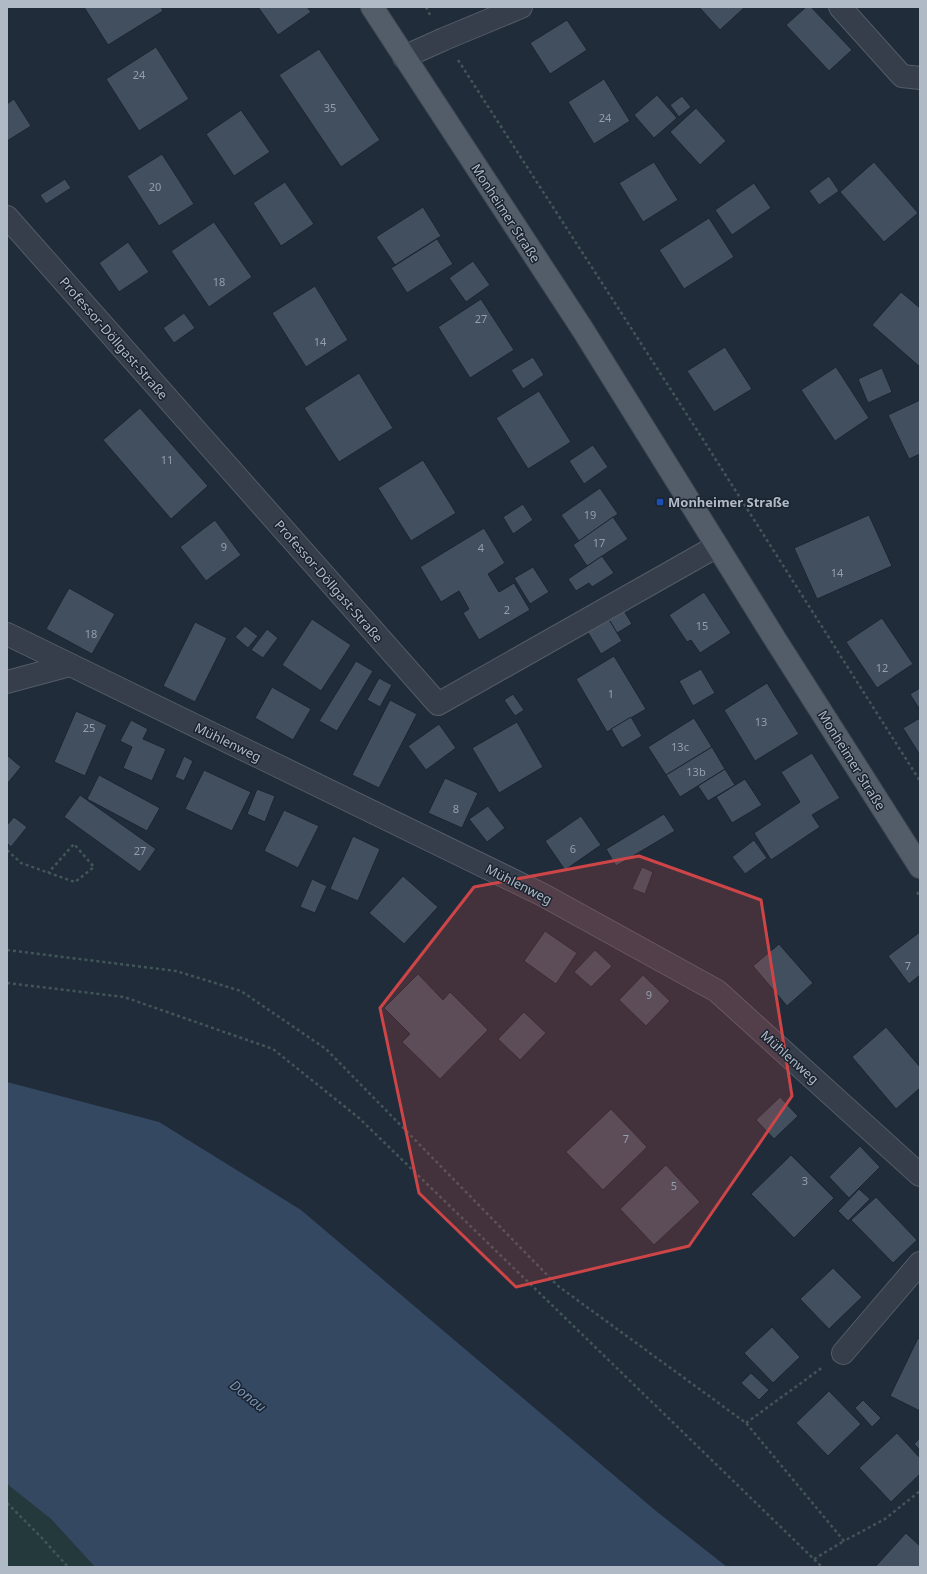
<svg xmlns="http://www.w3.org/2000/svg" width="927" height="1574" font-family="'Noto Sans',sans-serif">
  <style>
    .green { fill: #23393b }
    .water { fill: #354861 }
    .building { fill: #424f5e; stroke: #1c2531 }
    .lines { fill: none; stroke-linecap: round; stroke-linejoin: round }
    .minor-casing { stroke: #535c68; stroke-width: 24 }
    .major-casing { stroke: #3e4753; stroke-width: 24 }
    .path { stroke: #415658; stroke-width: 2.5; stroke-dasharray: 3 3; stroke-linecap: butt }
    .minor { stroke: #353e4a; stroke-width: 22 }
    .major { stroke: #535d6a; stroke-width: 22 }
    .marked { fill: #ce4548; fill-opacity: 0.2; stroke: #ce4548; stroke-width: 3; stroke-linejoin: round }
    .transit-dot { fill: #1a4fb4; stroke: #1a232f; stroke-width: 1.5 }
    .labels { text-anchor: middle; stroke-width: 3; stroke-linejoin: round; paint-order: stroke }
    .number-label { font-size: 11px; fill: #949eac }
    .street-label { font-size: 13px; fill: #b0b9c6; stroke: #1a232f }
    .poi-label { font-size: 13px; font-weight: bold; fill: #b0b9c6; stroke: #1a232f; text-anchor: start }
    .water-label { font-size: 14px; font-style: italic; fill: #7790af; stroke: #1a232f }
  </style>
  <rect width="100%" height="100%" fill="#212c3a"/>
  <polygon class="green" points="7,1484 51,1519 95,1567 7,1567"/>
  <polygon class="water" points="7,1082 159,1122 301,1210 656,1511 727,1567 95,1567 51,1519 7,1484"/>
  <g class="building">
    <polygon points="84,7 161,7 163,11 108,45"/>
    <polygon points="258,7 307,7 311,12 278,35"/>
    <polygon points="699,7 745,7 720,30"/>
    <polygon points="806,7 811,7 852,50 829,71 786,25"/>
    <polygon points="567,20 587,50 550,74 530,43"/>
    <polygon points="156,47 189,99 139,131 106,79"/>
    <polygon points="319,49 380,140 341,167 279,75"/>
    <polygon points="604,79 630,121 594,144 568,102"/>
    <polygon points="657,95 677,118 654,138 634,115"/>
    <polygon points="682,96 691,107 679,117 670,105"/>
    <polygon points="14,99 31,126 7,141 7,104"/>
    <polygon points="696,108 726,141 700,165 670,132"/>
    <polygon points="241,110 270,152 234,176 206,134"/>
    <polygon points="162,154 194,204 159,226 127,176"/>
    <polygon points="654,162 678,200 643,222 619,183"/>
    <polygon points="874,162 918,213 884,242 840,192"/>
    <polygon points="829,176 839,191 819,205 809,191"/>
    <polygon points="65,179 71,188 46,204 40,195"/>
    <polygon points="285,182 314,224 281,246 253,203"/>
    <polygon points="754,183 771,208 732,235 715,210"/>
    <polygon points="423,207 441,236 395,265 376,237"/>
    <polygon points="709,218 734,257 684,289 659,250"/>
    <polygon points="214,222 252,277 209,307 171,251"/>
    <polygon points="437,239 453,264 407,293 391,268"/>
    <polygon points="128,242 149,272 119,292 99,263"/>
    <polygon points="473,261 490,285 466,302 449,278"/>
    <polygon points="315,286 348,340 306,367 272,313"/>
    <polygon points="901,292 920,308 920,367 872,325"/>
    <polygon points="481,299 514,350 470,378 438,327"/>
    <polygon points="184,313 195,328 174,343 163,328"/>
    <polygon points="725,347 752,389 714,412 687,371"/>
    <polygon points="533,357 544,375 523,389 511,370"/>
    <polygon points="836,367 869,418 835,441 801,390"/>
    <polygon points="882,368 892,392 868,403 858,379"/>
    <polygon points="359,373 393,428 339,462 304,408"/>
    <polygon points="539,391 571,442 528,469 496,418"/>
    <polygon points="920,400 920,454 909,459 888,415"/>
    <polygon points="140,408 208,486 171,519 103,440"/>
    <polygon points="593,445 608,467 584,484 569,461"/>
    <polygon points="423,460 456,513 411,541 378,488"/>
    <polygon points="600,488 618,514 579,541 561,515"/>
    <polygon points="523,504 533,520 513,534 503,517"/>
    <polygon points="869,515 892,566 817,599 794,548"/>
    <polygon points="613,517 628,539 587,566 573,545"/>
    <polygon points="215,520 241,555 206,581 180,547"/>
    <polygon points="484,528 505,563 488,574 499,592 514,583 530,610 479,640 463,613 469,609 459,591 441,602 420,567"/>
    <polygon points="602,556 614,573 592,587 589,583 576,591 568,579"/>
    <polygon points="533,567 549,592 530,604 514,578"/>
    <polygon points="69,588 115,614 92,654 46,629"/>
    <polygon points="704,592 731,633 700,653 691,640 687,642 669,615"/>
    <polygon points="623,609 632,624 617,633 608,618"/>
    <polygon points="608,618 622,641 601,654 587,631"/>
    <polygon points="882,618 913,664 877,688 846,642"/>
    <polygon points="312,619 351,645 321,691 282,665"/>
    <polygon points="195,622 227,638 195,702 163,686"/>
    <polygon points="245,626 258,636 248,648 235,637"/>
    <polygon points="267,629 278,638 263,658 251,650"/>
    <polygon points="614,656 646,709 607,732 576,679"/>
    <polygon points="356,661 373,671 337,731 319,721"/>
    <polygon points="701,669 715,693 693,706 679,681"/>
    <polygon points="379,678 392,685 380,707 367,700"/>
    <polygon points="767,683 799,734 755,761 724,710"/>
    <polygon points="272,687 311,709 293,740 255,718"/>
    <polygon points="920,688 920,710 910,694"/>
    <polygon points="513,694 524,710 515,716 504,700"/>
    <polygon points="390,700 417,714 379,788 352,775"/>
    <polygon points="76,711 107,725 85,776 54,762"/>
    <polygon points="631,717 642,736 622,748 611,729"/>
    <polygon points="694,718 712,747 666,775 648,747"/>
    <polygon points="920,718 920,755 903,728"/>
    <polygon points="131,720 148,729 143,739 166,749 152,781 123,768 132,747 120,741"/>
    <polygon points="517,722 543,767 499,793 472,748"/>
    <polygon points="439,724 456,748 426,770 408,746"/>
    <polygon points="712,747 725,769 680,797 666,775"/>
    <polygon points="812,753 840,798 812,815 820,827 771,860 754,833 800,802 781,772"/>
    <polygon points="7,755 21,767 7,784"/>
    <polygon points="184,756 193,761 184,781 175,777"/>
    <polygon points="725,769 735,785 708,801 698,786"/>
    <polygon points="204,770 251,792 232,831 185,809"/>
    <polygon points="99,775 160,808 147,831 87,799"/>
    <polygon points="445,778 478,793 462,828 428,813"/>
    <polygon points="745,779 762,805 732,823 716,797"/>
    <polygon points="257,789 275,796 265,822 247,814"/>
    <polygon points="80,795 156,849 140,872 64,817"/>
    <polygon points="488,806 505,828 487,842 469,819"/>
    <polygon points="284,810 319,826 298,868 264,851"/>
    <polygon points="664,814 675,831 616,866 606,849"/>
    <polygon points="581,816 601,845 565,870 545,841"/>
    <polygon points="14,817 27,827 11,847 7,843 7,825"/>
    <polygon points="353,836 380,849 358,901 330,889"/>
    <polygon points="754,840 767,858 745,874 732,857"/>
    <polygon points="642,867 653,872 645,894 632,889"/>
    <polygon points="403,876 438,907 404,944 369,913"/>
    <polygon points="312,879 327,886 315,913 300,907"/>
    <polygon points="545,931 577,953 556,984 524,961"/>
    <polygon points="920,932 920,975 909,984 888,956"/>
    <polygon points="779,944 813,983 787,1006 753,966"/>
    <polygon points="595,950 612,966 591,987 574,972"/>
    <polygon points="418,974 443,1000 450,992 488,1030 440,1079 402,1042 410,1034 384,1008"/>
    <polygon points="643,975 670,1001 646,1026 619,1000"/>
    <polygon points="524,1012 546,1033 520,1060 498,1039"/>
    <polygon points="886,1027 920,1067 920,1088 896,1109 852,1057"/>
    <polygon points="780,1097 798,1116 774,1139 756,1120"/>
    <polygon points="611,1109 647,1147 603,1190 566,1152"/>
    <polygon points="860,1146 880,1167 849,1198 829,1177"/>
    <polygon points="791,1155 834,1198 794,1238 751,1194"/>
    <polygon points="666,1165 700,1202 654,1245 620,1209"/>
    <polygon points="859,1189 870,1199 848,1221 838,1211"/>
    <polygon points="876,1197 917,1240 893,1263 851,1220"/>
    <polygon points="833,1268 862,1297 829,1329 800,1299"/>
    <polygon points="772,1327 800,1357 773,1383 744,1353"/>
    <polygon points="918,1338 920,1339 920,1411 890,1396"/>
    <polygon points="751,1373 769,1390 759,1400 741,1383"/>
    <polygon points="829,1391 861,1424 828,1456 796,1423"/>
    <polygon points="863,1400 881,1418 872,1427 855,1408"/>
    <polygon points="897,1433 920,1458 920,1474 891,1502 859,1468"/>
    <polygon points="920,1438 920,1450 914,1444"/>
    <polygon points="906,1533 920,1546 920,1567 875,1567"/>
  </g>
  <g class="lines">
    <g class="minor-casing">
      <g id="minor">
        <polyline points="840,7 902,76 920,78"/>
        <polyline points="404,57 444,39 521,7"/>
        <polyline points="7,217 438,704 717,546"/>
        <polyline points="7,634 543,895 717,991 920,1175"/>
        <polyline points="7,682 70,665"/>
        <polyline points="843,1353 920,1263"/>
      </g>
    </g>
    <g class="major-casing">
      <polyline id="major" points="372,7 583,330 775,639 920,867"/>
    </g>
    <g class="path">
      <polyline points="426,7 431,17"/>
      <polyline points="458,60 704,441 920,781"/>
      <polyline points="7,850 21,863 75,882 94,867 74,844 48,873"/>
      <polyline points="917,892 920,897"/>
      <polyline points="7,950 176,971 241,991 326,1049 558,1286 746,1423 844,1541 885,1519 920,1491"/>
      <polyline points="7,983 124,997 273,1049 359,1118 822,1567"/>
      <polyline points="746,1423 823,1367"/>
      <polyline points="7,1503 41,1537 68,1567"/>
      <polyline points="814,1559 844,1541"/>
    </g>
    <use href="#minor" class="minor"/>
    <use href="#major" class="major"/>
  </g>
  <path class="marked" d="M639,856L761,900L792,1096L689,1246L516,1287L419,1193L380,1008L474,887Z"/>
  <rect class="transit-dot" x="656" y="498" width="8" height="8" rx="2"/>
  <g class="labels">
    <g class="number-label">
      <text x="139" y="79">24</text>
      <text x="330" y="112">35</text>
      <text x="605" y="122">24</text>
      <text x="155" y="191">20</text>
      <text x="219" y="286">18</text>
      <text x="481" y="323">27</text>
      <text x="320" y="346">14</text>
      <text x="167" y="464">11</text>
      <text x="590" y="519">19</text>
      <text x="599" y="547">17</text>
      <text x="224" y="551">9</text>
      <text x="481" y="552">4</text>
      <text x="837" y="577">14</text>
      <text x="507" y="614">2</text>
      <text x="702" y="630">15</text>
      <text x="91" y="638">18</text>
      <text x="882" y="672">12</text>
      <text x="611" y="698">1</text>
      <text x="761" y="726">13</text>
      <text x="89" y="732">25</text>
      <text x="680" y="751">13c</text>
      <text x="696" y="776">13b</text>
      <text x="456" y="813">8</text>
      <text x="573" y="853">6</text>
      <text x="140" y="855">27</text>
      <text x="908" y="970">7</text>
      <text x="649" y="999">9</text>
      <text x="626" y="1143">7</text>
      <text x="805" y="1185">3</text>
      <text x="674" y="1190">5</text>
    </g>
    <g class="street-label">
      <text transform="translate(506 213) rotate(57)" y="5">Monheimer Straße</text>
      <text transform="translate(114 338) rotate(49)" y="5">Professor-Döllgast-Straße</text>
      <text transform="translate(329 581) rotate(49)" y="5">Professor-Döllgast-Straße</text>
      <text transform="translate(228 742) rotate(26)" y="5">Mühlenweg</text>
      <text transform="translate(852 760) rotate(58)" y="5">Monheimer Straße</text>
      <text transform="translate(519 884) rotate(27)" y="5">Mühlenweg</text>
      <text transform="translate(790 1057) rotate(42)" y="5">Mühlenweg</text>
    </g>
    <g class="poi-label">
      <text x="668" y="507">Monheimer Straße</text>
    </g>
    <g class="water-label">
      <text transform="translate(248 1396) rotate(39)" y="5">Donau</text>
    </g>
  </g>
  <rect width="927" height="1574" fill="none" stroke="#b0b9c6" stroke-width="16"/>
</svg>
